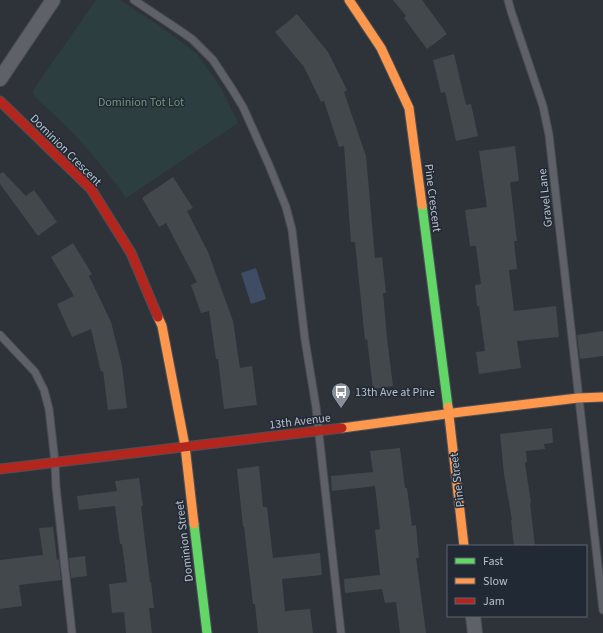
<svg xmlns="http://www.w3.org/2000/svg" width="603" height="633" font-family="'Source Sans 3',sans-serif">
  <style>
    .green { fill: #2c3e40 }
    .water { fill: #3e4d63 }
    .building { fill: #43484d }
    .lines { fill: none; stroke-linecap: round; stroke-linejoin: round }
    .lane-casing { stroke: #4a4e53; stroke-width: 9 }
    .street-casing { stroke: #4a4e53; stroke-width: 16 }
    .fast-casing { stroke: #4c5057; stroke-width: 11 }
    .slow-casing { stroke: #4c5057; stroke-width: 11 }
    .jam-casing { stroke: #4c5057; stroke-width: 11 }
    .lane { stroke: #5e6268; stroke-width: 7 }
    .street { stroke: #5e6268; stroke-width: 14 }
    .fast { stroke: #63d668; stroke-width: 9 }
    .slow { stroke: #ff974d; stroke-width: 9 }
    .jam { stroke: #b3261e; stroke-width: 9 }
    .labels { text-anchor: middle; stroke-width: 3; stroke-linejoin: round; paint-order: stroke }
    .park-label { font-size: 12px; fill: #73987c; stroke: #212935 }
    .street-label { font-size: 12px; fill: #b9c0ca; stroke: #212935 }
    .poi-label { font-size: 12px; fill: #b9c0ca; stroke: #212935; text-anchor: start }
  </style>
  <rect width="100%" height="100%" fill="#2e333a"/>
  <path class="green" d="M96,0H120L161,27L197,54L221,88L238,123L126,198C100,160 69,127 35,97L33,93L34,89Z"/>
  <polygon class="water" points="256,268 266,299 251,304 241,273"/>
  <g class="building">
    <polygon points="393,0 422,0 447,34 427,49 404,18 406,16"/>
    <polygon points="297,14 328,52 347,90 344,92 366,156 375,258 382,257 386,293 383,293 387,338 393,386 373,389 367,339 365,340 355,242 351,242 344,146 339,147 324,101 321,102 304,67 275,32"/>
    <polygon points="454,54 466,105 471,104 478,136 456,141 445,92 441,93 433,60"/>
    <polygon points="515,146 519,181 510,182 517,241 514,241 517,269 509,270 514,311 556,306 559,337 517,341 521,368 479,374 476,352 485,351 479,306 477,306 475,285 481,284 476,246 470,246 465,210 487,207 479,151"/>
    <polygon points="3,172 26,196 34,190 57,222 38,236 0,184 0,174"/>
    <polygon points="173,177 193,208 187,211 208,252 233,321 240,368 252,366 257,405 224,409 218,359 216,359 209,311 201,313 191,285 197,282 166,223 159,227 142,198"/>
    <polygon points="73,243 92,274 89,276 111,322 122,366 127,408 108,410 103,371 101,372 91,329 72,337 57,304 74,296 51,257"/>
    <polygon points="603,331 603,356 580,359 577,335"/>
    <polygon points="552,428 553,443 544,444 545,449 526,451 527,462 525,463 531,503 530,503 535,546 514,546 511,520 512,520 504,474 500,434"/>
    <polygon points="400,448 405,488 407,488 412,526 416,525 419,558 416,558 426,633 400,633 396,602 385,603 382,589 345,593 344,579 380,575 375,530 380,529 375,486 332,491 331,476 373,472 370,451"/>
    <polygon points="259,466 263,507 267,507 273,558 320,553 322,575 282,579 285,611 310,609 313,633 258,633 255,604 253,604 244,527 243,527 237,469"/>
    <polygon points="139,478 143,506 141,506 145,541 150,582 151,582 154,608 149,608 152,633 126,633 124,612 112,613 109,584 127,582 122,544 120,544 115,506 79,510 77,496 117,491 115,481"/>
    <polygon points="53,527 57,560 59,559 61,580 19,585 22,606 0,609 0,560 43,555 39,528"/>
    <polygon points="85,556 87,576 71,578 69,558"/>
  </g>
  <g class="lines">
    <g class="lane-casing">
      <g id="lane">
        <polyline points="134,0 179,30 192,39 213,60 232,89 243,107 269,165 286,207 292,230 305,340 316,407 341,633"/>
        <polyline points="508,0 511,11 543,106 549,135 603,610"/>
        <polyline points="0,335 35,372 44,390 49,409 55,462 56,487 72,633"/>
      </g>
    </g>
    <g class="street-casing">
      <g id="street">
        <polyline points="0,79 53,0"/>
        <polyline points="473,616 475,633"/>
      </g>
    </g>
    <g class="fast-casing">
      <g id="fast">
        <polyline points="422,205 448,407"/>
        <polyline points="194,524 207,633"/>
      </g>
    </g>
    <g class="slow-casing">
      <g id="slow">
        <polyline points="349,0 381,48 409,108 422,205"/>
        <polyline points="158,317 162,326 185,446 194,524"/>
        <polyline points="448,407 464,546"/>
        <polyline points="342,428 461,412 578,398 603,397"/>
      </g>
    </g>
    <g class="jam-casing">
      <g id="jam">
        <polyline points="0,101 91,189 131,253 158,317"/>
        <polyline points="0,469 342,428"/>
      </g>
    </g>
    <use href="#lane" class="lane"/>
    <use href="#street" class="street"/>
    <use href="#fast" class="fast"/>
    <use href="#slow" class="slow"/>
    <use href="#jam" class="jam"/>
  </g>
  <defs>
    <g id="bus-pin" transform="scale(1)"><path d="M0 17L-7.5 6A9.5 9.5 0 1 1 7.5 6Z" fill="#888f98" stroke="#212935"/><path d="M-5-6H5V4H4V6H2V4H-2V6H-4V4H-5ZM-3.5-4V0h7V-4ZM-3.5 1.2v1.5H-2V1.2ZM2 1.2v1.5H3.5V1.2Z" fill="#fff"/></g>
  </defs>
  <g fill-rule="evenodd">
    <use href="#bus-pin" x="341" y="392"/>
  </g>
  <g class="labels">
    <g class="park-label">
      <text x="141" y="106">Dominion Tot Lot</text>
    </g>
    <g class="street-label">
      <text transform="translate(66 150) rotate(45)" y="4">Dominion Crescent</text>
      <text transform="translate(433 198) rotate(83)" y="4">Pine Crescent</text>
      <text transform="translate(545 198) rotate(-96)" y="4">Gravel Lane</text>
      <text transform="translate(300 421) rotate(-7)" y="4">13th Avenue</text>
      <text transform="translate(457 480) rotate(-97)" y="4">Pine Street</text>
      <text transform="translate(184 541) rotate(-97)" y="4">Dominion Street</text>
    </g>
    <g class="poi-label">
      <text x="355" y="396">13th Ave at Pine</text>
    </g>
  </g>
  <rect x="447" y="545" width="140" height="72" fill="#212935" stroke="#5e6571"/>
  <rect x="455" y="558" width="20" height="6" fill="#63d668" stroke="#5e6571"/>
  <text x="483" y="565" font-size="12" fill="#b9c0ca">Fast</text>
  <rect x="455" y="578" width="20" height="6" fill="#ff974d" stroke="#5e6571"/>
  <text x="483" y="585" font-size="12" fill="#b9c0ca">Slow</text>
  <rect x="455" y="598" width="20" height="6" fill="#b3261e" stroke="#5e6571"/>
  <text x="483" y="605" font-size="12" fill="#b9c0ca">Jam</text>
</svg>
